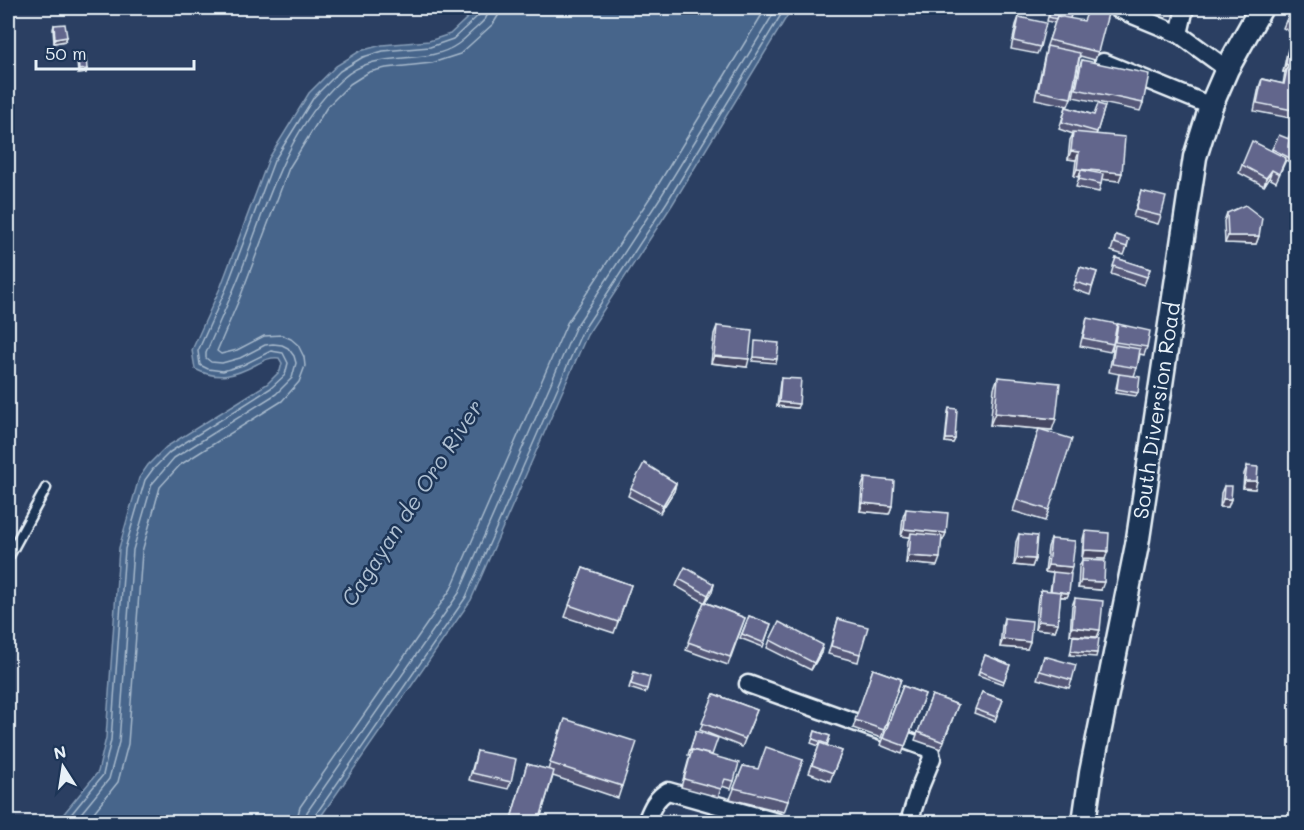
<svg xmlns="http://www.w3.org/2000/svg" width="1304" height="830" font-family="Mali,sans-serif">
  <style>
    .water { fill: #46658b; stroke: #879db7; stroke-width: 1.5 }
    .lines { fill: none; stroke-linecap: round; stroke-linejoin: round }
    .shore { stroke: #a7b9cc; stroke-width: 1.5 }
    .lane-casing { stroke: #e8f1f8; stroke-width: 13 }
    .street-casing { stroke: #e8f1f8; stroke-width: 21 }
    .secondary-casing { stroke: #e8f1f8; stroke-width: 27 }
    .lane { stroke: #1d3557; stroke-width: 8 }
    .street { stroke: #1d3557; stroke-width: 16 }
    .secondary { stroke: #1d3557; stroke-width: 22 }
    .wall { fill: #545878; stroke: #e8f1f8; stroke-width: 1.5 }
    .shaded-wall { fill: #454762; stroke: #e8f1f8; stroke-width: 1.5 }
    .building { fill: #62668c; stroke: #e8f1f8; stroke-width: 1.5 }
    .labels { text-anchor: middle; stroke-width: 5; stroke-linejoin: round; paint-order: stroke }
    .street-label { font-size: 21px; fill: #e8f1f8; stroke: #1d3557 }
    .water-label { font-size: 22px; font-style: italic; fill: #afc0d2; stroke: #1d3557 }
  </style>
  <rect width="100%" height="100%" fill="#2b3f62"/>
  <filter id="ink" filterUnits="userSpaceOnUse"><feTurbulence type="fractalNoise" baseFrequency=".0167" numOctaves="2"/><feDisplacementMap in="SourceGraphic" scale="12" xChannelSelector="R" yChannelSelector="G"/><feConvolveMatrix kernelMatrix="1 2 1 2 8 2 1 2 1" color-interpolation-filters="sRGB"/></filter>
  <g filter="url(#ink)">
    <path class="water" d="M478,8H792L672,205L587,335L471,600L317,822H57L98,772L106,738L119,548L139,478L148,465L166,447L267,384L280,371L282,363L279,358C270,357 265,360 257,364C235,376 218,381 195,369L192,350L221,286L269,158L309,93L336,66L360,51L382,45L429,41L450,34Z"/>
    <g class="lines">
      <g class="shore">
        <polyline points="65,822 103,775 111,740 125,549 145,480 153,469 170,452 271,388 285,375 288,363 283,353 271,351 243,365 223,371 208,369 200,365 198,351 226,289 274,161 314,97 340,71 363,57 383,51 430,47 453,39 480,14 482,8"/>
        <path d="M74,822L109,779L119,742L133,550L152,484L174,458L276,394L292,378L296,363L294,356L288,348L282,345L273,344L265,345L240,358L222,363L211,362L206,358V353C218,325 231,297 242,269C267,202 288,128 342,79C378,46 424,68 458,44C464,40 469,34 475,29C482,22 489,18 489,8"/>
        <polyline points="86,822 118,782 128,744 142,552 160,487 180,465 282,401 299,382 305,366 304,357 298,345 291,339 282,335 264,336 237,350 221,354 217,351 241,295 289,168 327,107 350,84 369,72 386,68 432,63 460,54 493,24 498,16 498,8"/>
        <polyline points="296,822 300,807 451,589 567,323 653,193 766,8"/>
        <polyline points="305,822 307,812 459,593 575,328 660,198 777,8"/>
        <polyline points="312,822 314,817 466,597 582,332 667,202 785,8"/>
      </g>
      <g class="lane-casing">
        <polyline id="lane" points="8,558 46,488"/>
      </g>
      <g class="street-casing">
        <g id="street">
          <polyline points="1116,8 1179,34 1227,69"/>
          <polyline points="1179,34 1185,8"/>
          <polyline points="1103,62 1211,106"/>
          <polyline points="748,684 930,749 932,758 920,787 909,822"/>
          <path d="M646,822C651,810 655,798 668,791L777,822"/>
        </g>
      </g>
      <g class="secondary-casing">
        <g id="secondary">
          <path id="s1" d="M1084,822L1091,773L1137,545L1195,157L1211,106L1227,69L1261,8"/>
        </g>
      </g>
      <use href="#lane" class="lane"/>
      <use href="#street" class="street"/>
      <use href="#secondary" class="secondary"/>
    </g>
    <g class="wall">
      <polygon points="1050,8 1072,8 1070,19 1098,52 1095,60 1080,56 1071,98 1068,106 1035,99 1045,54 1047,48 1046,48 1055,23 1047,21"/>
      <polygon points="1296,8 1296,35 1283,28 1286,21"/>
      <polygon points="1019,17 1040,47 1037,54 1011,49 1016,25"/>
      <polygon points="54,25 67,37 65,41 54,43 53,29"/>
      <polygon points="1288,49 1293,110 1290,118 1254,111 1259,87 1262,79 1283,84 1285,72 1283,72 1286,57"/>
      <polygon points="78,57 87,69 86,73 78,74 77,61"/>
      <polygon points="1082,60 1143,103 1140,111 1073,97 1079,68"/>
      <polygon points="1105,106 1096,135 1122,173 1119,181 1102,179 1099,192 1076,187 1079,177 1074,176 1076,160 1068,159 1070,140 1073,134 1059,129 1066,107 1094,115"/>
      <polygon points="1290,134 1296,134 1296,165 1286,160 1276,182 1269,178 1264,186 1239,173 1242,165 1272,151 1272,149 1288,139"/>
      <polygon points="1141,191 1161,216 1158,224 1133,217"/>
      <polygon points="1227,213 1259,236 1256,244 1225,243 1224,221"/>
      <polygon points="1116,235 1127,247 1124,255 1111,251"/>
      <polygon points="1116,258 1150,269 1144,285 1111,274"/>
      <polygon points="1080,267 1097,272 1090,295 1073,289"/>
      <polygon points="1087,318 1113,344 1110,352 1080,346"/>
      <polygon points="1118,324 1147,347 1144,355 1140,354 1137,368 1134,376 1138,393 1136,396 1115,393 1119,374 1109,372 1113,350 1112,350 1116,332"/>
      <polygon points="717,326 747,367 711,363 714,334"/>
      <polygon points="998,377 1052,430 1039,429 1049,510 1045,521 1013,511 1039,429 990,425 994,388"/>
      <polygon points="781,378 797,408 777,406 780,382"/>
      <polygon points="949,408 955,439 953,443 945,442 948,412"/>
      <polygon points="1247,466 1255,489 1243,488 1244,474"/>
      <polygon points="865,478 892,506 889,514 860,511 862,486"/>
      <polygon points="676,483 674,491 660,513 628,496 631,488"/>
      <polygon points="1224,486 1231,499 1228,507 1220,507 1221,493"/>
      <polygon points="906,509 946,533 943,540 942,540 937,566 906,563 908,541 910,537 901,536 903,517"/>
      <polygon points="1085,531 1105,559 1082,558 1083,539"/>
      <polygon points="1019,534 1035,559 1032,567 1014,565 1016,542"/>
      <polygon points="1051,539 1070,574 1069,593 1067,597 1060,597 1058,623 1055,631 1035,629 1038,598 1041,590 1050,591 1053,573 1045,572 1048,547"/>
      <polygon points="1082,560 1101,590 1078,588 1079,567"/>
      <polygon points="583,568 631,585 614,633 565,617"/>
      <polygon points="679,579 714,584 712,592 705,602 745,618 728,665 686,650 704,602 676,586"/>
      <polygon points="1075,598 1100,630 1097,637 1070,635 1072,606"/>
      <polygon points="749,616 771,624 763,647 740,638"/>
      <polygon points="1004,618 1027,649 1000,647 1002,626"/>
      <polygon points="838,619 860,654 858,662 828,654"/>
      <polygon points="770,640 821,653 811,670 767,648"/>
      <polygon points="985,655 1010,665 1003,684 978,675"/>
      <polygon points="1044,656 1072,680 1069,688 1037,679"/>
      <polygon points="873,669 901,679 881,738 853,728"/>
      <polygon points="634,672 647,689 645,693 629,688"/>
      <polygon points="903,686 925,694 902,754 880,745"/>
      <polygon points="982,692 1003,700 995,721 974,713"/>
      <polygon points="714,694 757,710 742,747 700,730"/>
      <polygon points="932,695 958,705 941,749 915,740"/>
      <polygon points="560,730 622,786 618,798 553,776 539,822 510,822 527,764 548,770"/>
      <polygon points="696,731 712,755 734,781 731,789 722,786 718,797 681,787 690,755 688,755"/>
      <polygon points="815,731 830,736 827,746 842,751 830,781 809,773 819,746 811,743"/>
      <polygon points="477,751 511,782 508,789 469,780"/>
      <polygon points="803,760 784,812 730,799 743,766 758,769"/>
    </g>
    <g class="shaded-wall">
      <polygon points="67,37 65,41 54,43 55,39"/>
      <polygon points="1286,64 1288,65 1285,72 1283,72"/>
      <polygon points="87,69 86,73 78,74 79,70"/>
      <polygon points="1289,143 1296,144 1296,152 1286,151"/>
      <polygon points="1071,151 1079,152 1076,160 1068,159"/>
      <polygon points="1077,169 1122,173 1119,181 1079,177 1081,170 1079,177 1074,176"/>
      <polygon points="1272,170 1269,178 1264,186 1266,178"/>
      <polygon points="1228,236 1259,236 1256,244 1225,243"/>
      <polygon points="714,356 749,359 747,367 711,363"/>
      <polygon points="754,357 777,359 776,363 752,361"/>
      <polygon points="779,402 799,404 797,408 777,406"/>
      <polygon points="995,413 1056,419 1052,430 990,425"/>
      <polygon points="946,439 955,439 953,443 945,442"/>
      <polygon points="1245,481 1257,481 1255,489 1243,488"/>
      <polygon points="676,483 674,491 660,513 663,505"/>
      <polygon points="1223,499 1231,499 1228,507 1220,507"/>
      <polygon points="863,503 892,506 889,514 860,511"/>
      <polygon points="904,529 946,533 943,540 911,537 911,533 910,537 901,536"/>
      <polygon points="1084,550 1108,551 1105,559 1082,558"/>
      <polygon points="909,556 940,558 937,566 906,563"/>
      <polygon points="1017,558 1035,559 1032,567 1014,565"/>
      <polygon points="1048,565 1072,567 1070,575 1045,572"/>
      <polygon points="1081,581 1104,582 1101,590 1078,588"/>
      <polygon points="714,584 712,592 705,603 708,595"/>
      <polygon points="1051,592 1069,593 1067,597 1050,596"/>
      <polygon points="1038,621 1058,623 1055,631 1035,629"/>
      <polygon points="1072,627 1100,630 1097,637 1070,635"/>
      <polygon points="1003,639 1030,642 1027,649 1000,647"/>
      <polygon points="823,645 821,653 811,670 814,663"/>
      <polygon points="1071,651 1097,653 1096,657 1070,655"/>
    </g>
    <g class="building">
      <polygon points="1051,8 1072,8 1070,19 1057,16 1056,19 1049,17"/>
      <polygon points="1089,8 1098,8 1109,10 1098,52 1049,40 1057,16 1084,21"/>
      <polygon points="1293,8 1296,8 1296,26 1286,21"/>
      <polygon points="1019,17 1046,23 1040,47 1014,41"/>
      <polygon points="65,24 67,37 55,39 54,25"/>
      <polygon points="1047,46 1080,53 1071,98 1038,91"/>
      <polygon points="1288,49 1296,50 1296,93 1293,110 1257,103 1262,79 1284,84 1288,65 1286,64"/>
      <polygon points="86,56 87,69 79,70 78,57"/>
      <polygon points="1082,60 1149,74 1143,103 1076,89"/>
      <polygon points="1098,104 1105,106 1097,132 1062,122 1066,107 1094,115"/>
      <polygon points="1073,132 1125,137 1122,173 1077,169 1079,152 1071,151"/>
      <polygon points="1290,134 1296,134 1296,144 1289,143"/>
      <polygon points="1279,135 1289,139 1288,147 1296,148 1296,161 1272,149"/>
      <polygon points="1252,141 1286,158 1279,174 1272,170 1266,178 1242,165"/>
      <polygon points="1081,170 1103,174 1101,184 1079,179"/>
      <polygon points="1141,191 1166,197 1161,216 1136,210"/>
      <polygon points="1245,205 1262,218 1259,236 1228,236 1227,213"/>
      <polygon points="1116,235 1129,239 1127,247 1114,243"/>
      <polygon points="1116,258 1150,269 1147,277 1113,266"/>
      <polygon points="1080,267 1097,272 1092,287 1075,282"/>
      <polygon points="1087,318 1117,324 1113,344 1083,338"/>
      <polygon points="1118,324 1150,331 1147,347 1115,342"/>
      <polygon points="717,326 752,330 749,359 714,356"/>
      <polygon points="755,341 779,343 777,359 754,357"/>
      <polygon points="1115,345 1140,349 1137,368 1112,364"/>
      <polygon points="1119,374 1140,377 1138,393 1117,389"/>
      <polygon points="998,377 1060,383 1056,419 995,413"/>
      <polygon points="781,378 801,379 799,404 779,402"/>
      <polygon points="949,408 957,409 955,439 946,439"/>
      <polygon points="1039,429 1072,439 1049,510 1017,500"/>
      <polygon points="644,463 676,483 663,505 631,488"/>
      <polygon points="1247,466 1258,467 1257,481 1245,481"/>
      <polygon points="865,478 894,481 892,506 863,503"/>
      <polygon points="1224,486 1232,486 1231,499 1223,499"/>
      <polygon points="906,509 948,513 946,533 904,529"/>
      <polygon points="1085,531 1109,533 1108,551 1084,550"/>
      <polygon points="911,533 942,536 940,558 909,556"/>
      <polygon points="1019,534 1037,536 1035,559 1017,558"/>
      <polygon points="1051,539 1075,541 1072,567 1048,565"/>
      <polygon points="1082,560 1105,561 1104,582 1081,581"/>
      <polygon points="685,567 714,584 708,595 679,579"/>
      <polygon points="583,568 631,585 618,622 569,605"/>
      <polygon points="1053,572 1071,574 1069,593 1051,591"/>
      <polygon points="1041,590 1061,592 1058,623 1038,621"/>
      <polygon points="1075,598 1103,601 1100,630 1072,627"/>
      <polygon points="704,602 745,618 730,657 688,642"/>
      <polygon points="749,616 771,624 764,643 742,634"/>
      <polygon points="1004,618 1032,621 1030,642 1003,639"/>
      <polygon points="838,619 868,627 860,654 831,646"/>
      <polygon points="779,622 823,645 814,663 770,640"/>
      <polygon points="1073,636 1099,638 1097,653 1071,651"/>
      <polygon points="985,655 1010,665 1004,681 979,671"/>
      <polygon points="1044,656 1076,665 1072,680 1040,671"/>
      <polygon points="873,669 901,679 884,730 855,720"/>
      <polygon points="634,672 650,677 647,689 631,684"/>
      <polygon points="903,686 925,694 905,746 883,738"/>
      <polygon points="982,692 1003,700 996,717 975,709"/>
      <polygon points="714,694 757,710 745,739 702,723"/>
      <polygon points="932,695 958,705 943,742 918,732"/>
      <polygon points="565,719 637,742 622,786 550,763"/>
      <polygon points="696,731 718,738 712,755 692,750 692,751 690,751"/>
      <polygon points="815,731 830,736 827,744 813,739"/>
      <polygon points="820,743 842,751 833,773 812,765"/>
      <polygon points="766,747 803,760 788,801 734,788 743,766 758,769"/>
      <polygon points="692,750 739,763 734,781 725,779 721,789 684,779"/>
      <polygon points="477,751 516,759 511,782 472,773"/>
      <polygon points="527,764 554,771 539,822 523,822 511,819"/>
    </g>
  </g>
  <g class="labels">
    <g class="street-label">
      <text dy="7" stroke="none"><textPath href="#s1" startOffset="418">South Diversion Road</textPath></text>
    </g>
    <g class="water-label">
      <text transform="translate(412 503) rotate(-57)" y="8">Cagayan de Oro River</text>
    </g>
  </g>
  <rect width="1304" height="830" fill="none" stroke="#1d3557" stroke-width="30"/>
  <rect x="15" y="15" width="1274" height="800" fill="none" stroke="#e8f1f8" stroke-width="2" filter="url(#ink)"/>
  <g transform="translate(63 767) rotate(348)" stroke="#1d3557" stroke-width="4.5" paint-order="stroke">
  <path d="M0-4.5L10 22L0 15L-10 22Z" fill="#e8f1f8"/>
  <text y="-9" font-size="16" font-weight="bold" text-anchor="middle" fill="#e8f1f8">N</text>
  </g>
  <path d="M36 60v9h158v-9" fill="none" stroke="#e8f1f8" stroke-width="3"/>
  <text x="45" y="60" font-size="18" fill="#e8f1f8" stroke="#1d3557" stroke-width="4.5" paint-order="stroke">50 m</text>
</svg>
